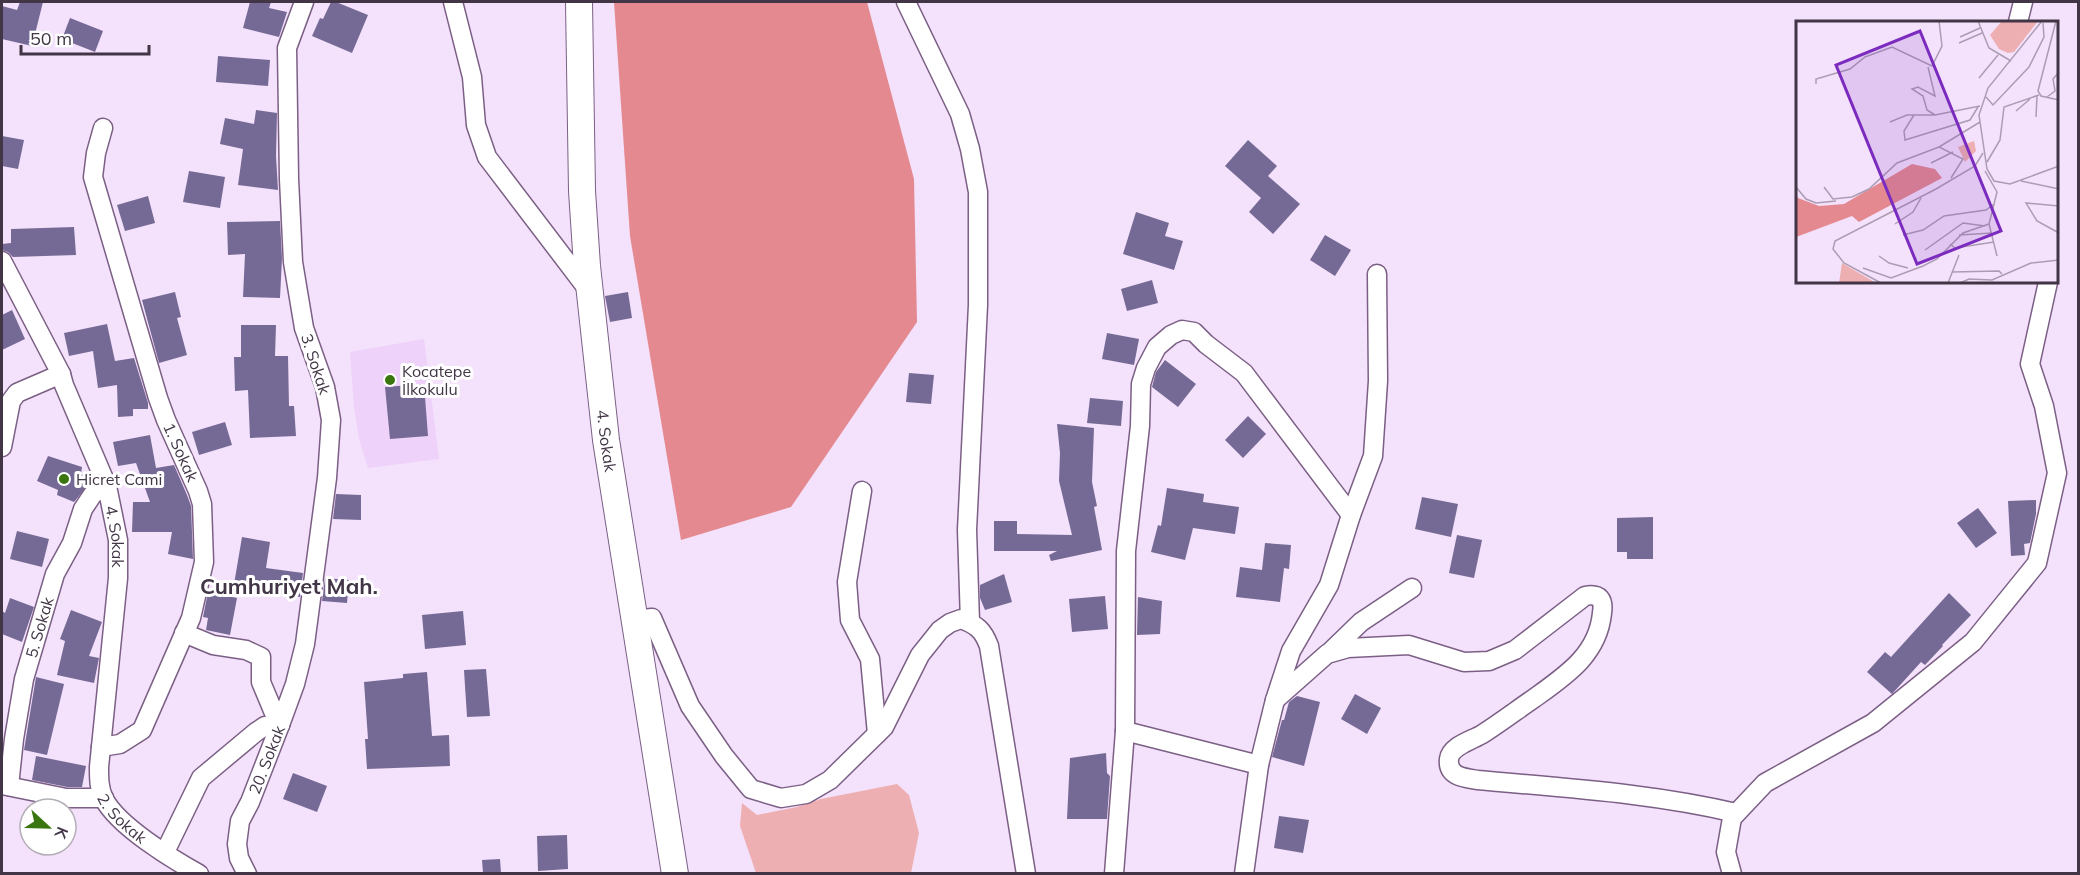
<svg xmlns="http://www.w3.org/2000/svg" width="2080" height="875" font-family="Mulish,sans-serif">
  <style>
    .built { fill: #efd2fa }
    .green { fill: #edafb1 }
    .forest { fill: #e3898f }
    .building { fill: #756a95 }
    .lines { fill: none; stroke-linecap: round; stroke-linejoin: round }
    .street-casing { stroke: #7b5f85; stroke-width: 21 }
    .secondary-casing { stroke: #7b5f85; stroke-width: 28 }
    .street { stroke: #fff; stroke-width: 18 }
    .secondary { stroke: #fff; stroke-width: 26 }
    .poi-dot { fill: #39760f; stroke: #fff; stroke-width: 2 }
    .labels { text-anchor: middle; stroke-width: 6; stroke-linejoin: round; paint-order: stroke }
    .street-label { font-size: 16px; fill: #413546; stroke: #fff }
    .poi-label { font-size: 16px; fill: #413546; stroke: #fff; text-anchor: start }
    .district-label { font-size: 22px; font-weight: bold; fill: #413546; stroke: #fff }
    .inset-road { fill: none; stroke: #ac9cb3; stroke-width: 1.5 }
    .view { fill: #7b2cbf; fill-opacity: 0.15; stroke: #7b2cbf; stroke-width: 3 }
    .inset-edge { fill: none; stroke: #413546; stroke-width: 3 }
  </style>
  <rect width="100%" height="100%" fill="#f4e1fb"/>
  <polygon class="built" points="424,339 439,459 368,468 359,439 354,407 350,352"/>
  <polygon class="green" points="897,784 909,795 919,833 911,873 756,873 740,826 742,803 757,815 797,807 821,799"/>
  <polygon class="forest" points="614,2 867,2 914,179 917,322 791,507 681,540 630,236"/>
  <g class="building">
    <polygon points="20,2 43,2 32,46 2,39 2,6 17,10"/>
    <polygon points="250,2 271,2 269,8 287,12 279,37 243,28"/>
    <polygon points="331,2 336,2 368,15 352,53 312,36 320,18 323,19"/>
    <polygon points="70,18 103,31 95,52 62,39"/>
    <polygon points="218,56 270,60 268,86 216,82"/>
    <polygon points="256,110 277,113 276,156 278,190 238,185 243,149 220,144 225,118 254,124"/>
    <polygon points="2,136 24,140 18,169 2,166"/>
    <polygon points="1248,140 1277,166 1268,176 1300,204 1273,234 1249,212 1261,198 1225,166"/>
    <polygon points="189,171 225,177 220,208 183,202"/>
    <polygon points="148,196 155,223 125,231 117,205"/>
    <polygon points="1136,212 1169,223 1165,236 1183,241 1174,270 1123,254"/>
    <polygon points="280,221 282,258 280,298 243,297 245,254 228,255 227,222"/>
    <polygon points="74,227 76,255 13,257 8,252 2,250 2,244 11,243 11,229"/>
    <polygon points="1325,235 1351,250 1335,276 1310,260"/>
    <polygon points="1152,280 1158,303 1127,311 1121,289"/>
    <polygon points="175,292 181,317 177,318 187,355 159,363 142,300"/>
    <polygon points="628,292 632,318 610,322 605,296"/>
    <polygon points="12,310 25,339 2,350 2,315"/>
    <polygon points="107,324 115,361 134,358 148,403 148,409 133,409 133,416 118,417 117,385 98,388 93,351 69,356 64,333"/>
    <polygon points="241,325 276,325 275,356 288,356 289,406 294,406 296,436 250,438 248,390 235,391 234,357 241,357"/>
    <polygon points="1107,333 1139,339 1134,365 1102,359"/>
    <polygon points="1165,360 1196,384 1178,407 1152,387 1156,372"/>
    <polygon points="909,373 934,375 931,404 906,402"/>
    <polygon points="424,384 428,436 390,439 385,387"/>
    <polygon points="1090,398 1123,401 1121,426 1087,423"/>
    <polygon points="1248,416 1266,434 1243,458 1225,440"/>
    <polygon points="225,422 232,445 199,455 192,432"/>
    <polygon points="1057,424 1094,428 1092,482 1097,506 1094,507 1102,550 1051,561 1049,555 1057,551 994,551 994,521 1017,521 1017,534 1072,535 1059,481 1060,453"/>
    <polygon points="150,435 156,468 174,465 187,495 191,506 193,559 168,554 172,532 132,532 133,502 150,502 136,463 118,466 113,442"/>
    <polygon points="48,456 82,467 81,474 91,478 89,484 74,502 57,495 58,490 37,481"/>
    <polygon points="1167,488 1204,494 1203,502 1239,507 1235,534 1193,528 1185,560 1151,552 1158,525 1161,526"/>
    <polygon points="336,494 361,495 361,520 333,519"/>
    <polygon points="1422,497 1458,504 1451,537 1415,529"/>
    <polygon points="2036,500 2036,514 2030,543 2024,544 2025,555 2011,556 2008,501"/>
    <polygon points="1978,508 1997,533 1976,548 1957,523"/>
    <polygon points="1653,517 1653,559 1627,559 1627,552 1617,552 1617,518"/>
    <polygon points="17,531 49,539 42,567 10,559"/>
    <polygon points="1457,535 1482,540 1474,578 1449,573"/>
    <polygon points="242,537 270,542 266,568 303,573 300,597 261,592 261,595 233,590"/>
    <polygon points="1265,543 1291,545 1289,569 1284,568 1280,602 1236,597 1240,567 1262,570"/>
    <polygon points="1004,574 1012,602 985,610 980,598 980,585"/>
    <polygon points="325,578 349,580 347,603 322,601"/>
    <polygon points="208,592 237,598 230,635 206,630 208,618 203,617"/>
    <polygon points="1949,593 1971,615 1942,645 1943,646 1925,665 1921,662 1892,694 1867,672 1885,652 1891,657"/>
    <polygon points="1105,596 1108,629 1072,632 1069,599"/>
    <polygon points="1138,597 1162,601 1160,634 1137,635"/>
    <polygon points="10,598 34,607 22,642 2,634 2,611 5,613"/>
    <polygon points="71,610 102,622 89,656 99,658 94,683 57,675 65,641 60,639"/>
    <polygon points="463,611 466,645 425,649 422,615"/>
    <polygon points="486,669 490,716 467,717 464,670"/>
    <polygon points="427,672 432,736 449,735 450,766 367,769 365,739 368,739 364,682 403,678 403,674"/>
    <polygon points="36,677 64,684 47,755 24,750"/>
    <polygon points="1355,694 1381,708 1367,734 1341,719"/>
    <polygon points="1297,696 1320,702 1304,766 1272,757 1282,720 1284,720 1289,702"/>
    <polygon points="1106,753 1107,773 1110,776 1107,819 1067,819 1070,758"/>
    <polygon points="36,756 86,766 82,787 67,787 32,780"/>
    <polygon points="293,773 327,786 317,812 283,799"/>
    <polygon points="1279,816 1309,820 1303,853 1274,848"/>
    <polygon points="567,835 568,869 538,871 537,836"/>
    <polygon points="500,859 501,873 483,873 482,860"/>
  </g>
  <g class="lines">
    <g class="street-casing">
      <g id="street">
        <polyline points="453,2 472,77 476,125 487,157 589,291"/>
        <polyline points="906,2 960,114 970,149 978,192 978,305 967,530 970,622"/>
        <polyline points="2018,22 2023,2"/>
        <path id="s1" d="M2,261L61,374L64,385L107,486L118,540V578L99,767C99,778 99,789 104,799C118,826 172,859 199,874"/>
        <polyline points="2,447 11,401 17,393 61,374"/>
        <polyline points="862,491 847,582 850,620 870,659 877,734"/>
        <path d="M634,620L652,618L690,706L724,756L751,789L781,798L806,794L830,780L884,727L920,655L940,630L950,623L961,619C977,625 983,630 989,646L1026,874"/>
        <polyline points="184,633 213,645 246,650 261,657 261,682 274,713 280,725"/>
        <polyline points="1329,653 1361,622 1412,588"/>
        <path d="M1275,700L1327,654L1348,648L1409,645L1464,662L1489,661L1515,650L1585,596C1600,593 1604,600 1602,613C1598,655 1565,676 1533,699C1517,710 1501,722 1484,733C1474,740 1451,745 1449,759C1447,777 1465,778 1478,780C1564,788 1652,793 1736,813"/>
        <polyline points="1125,731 1259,765"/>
        <polyline points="101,747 120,744 142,730 191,618 204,562 202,504 198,491 166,420 158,398 93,177 96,153 103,128"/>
        <polyline points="2,785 66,798 104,798"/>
        <path id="s2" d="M9,786L14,739L24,679L55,574L72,543L83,509L93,494L107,486"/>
        <polyline points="165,852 201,778 256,732 265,726 280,725"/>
        <path id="s3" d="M247,874L239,858L237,844L240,821L250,802L280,725L295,684L305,644L327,478L331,420L325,387L304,328L293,262L289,179L287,48L304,2"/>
        <polyline points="1114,874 1125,731 1126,551 1140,426 1141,384 1146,368 1157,347 1171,335 1182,330 1194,332 1206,344 1244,373 1351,515"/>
        <polyline points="1244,874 1259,765 1275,700 1291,651 1329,585 1351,515 1373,456 1378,381 1377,274"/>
        <polyline points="1732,874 1726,852 1732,818 1765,783 1873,723 1973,642 2037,563 2057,473 2044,406 2030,364 2048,282"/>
      </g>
    </g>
    <g class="secondary-casing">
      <g id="secondary">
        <path id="s4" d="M579,2L582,191L587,266L606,440L675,874"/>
      </g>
    </g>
    <use href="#street" class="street"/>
    <use href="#secondary" class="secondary"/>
  </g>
  <g class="poi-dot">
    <circle cx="390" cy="380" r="6"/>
    <circle cx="64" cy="479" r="6"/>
  </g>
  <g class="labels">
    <g class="street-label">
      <text transform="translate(316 364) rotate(72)" y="6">3. Sokak</text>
      <text dy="6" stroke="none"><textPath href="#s4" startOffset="440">4. Sokak</textPath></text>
      <text transform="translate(181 452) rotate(66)" y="6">1. Sokak</text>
      <text dy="6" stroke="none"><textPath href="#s1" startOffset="300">4. Sokak</textPath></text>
      <text dy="6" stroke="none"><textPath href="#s2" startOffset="162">5. Sokak</textPath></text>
      <text dy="6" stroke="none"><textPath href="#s3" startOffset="122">20. Sokak</textPath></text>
      <text dy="6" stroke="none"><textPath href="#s1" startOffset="591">2. Sokak</textPath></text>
    </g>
    <g class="poi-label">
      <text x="402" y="377">Kocatepe<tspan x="402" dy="18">İlkokulu</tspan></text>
      <text x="76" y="485">Hicret Cami</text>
    </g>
    <g class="district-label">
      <text x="289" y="594">Cumhuriyet Mah.</text>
    </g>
  </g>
  <g transform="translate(1796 21)">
    <rect width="262" height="262" fill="#f4e1fb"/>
    <path d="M206,0H242L218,31L212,32L203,28L194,14ZM178,120L180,130L169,141L162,126ZM46,242L80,262H43Z" fill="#edafb1"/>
    <path d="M116,143L139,148L146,157L63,201L56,195L0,216V172L2,177L23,185L48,183Z" fill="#e3898f"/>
    <path class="inset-road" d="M182,0L193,27L215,40M246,0L192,67L183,94L191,148L198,160L214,163L263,145M260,0L242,70L245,75L263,79M164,16L184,7M163,22L186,12M132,46L139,75L122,66L116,68L127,75L131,89L139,94M183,57L202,34M20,63V58L54,48L69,36L96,26L136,45L146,25L143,0M190,76L197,84L233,46L248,16L247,2M251,76L259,70L257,58L263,51M220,90L234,78M118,94L108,110L109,119L174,99L182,86M240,96L241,75M94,101L111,94H139L184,85M191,141L204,119L208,86L243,74M135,142L157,131M189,150L201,171L193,203L201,235M155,157L167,138L143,126L184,101M225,160L263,168M0,166L10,178L20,182L40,180M28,166L37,178L56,176L73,168L101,142L143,126M263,185L230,182L241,200L263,212M99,203L117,191L125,177M107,214L127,209L148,195L190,189L198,183M163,214L196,212M154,223L159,227L198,221M129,229L167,202L189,205M83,235L93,242L112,247M67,247L95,257L127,245L141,238L167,212L193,203M156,251L203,250L206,253M85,262L48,242L37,228L39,220L140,168L179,145L187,132M152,262L163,234M164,262L173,258L196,259L235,242L263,239"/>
    <path class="view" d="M124,10L205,210L121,243L40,44Z"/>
    <rect width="262" height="262" class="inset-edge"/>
  </g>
  <rect width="2080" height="875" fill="none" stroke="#413546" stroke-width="6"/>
  <g transform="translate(48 827) rotate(112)"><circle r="28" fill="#ffffff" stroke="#b3aeb5" stroke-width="1.5"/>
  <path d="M0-4.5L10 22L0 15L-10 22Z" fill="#39760f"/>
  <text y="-9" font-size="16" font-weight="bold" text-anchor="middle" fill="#413546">K</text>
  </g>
  <path d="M21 45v9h128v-9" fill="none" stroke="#413546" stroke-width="3"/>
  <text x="30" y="45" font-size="18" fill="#413546" stroke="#ffffff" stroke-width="4.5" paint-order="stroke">50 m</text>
</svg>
